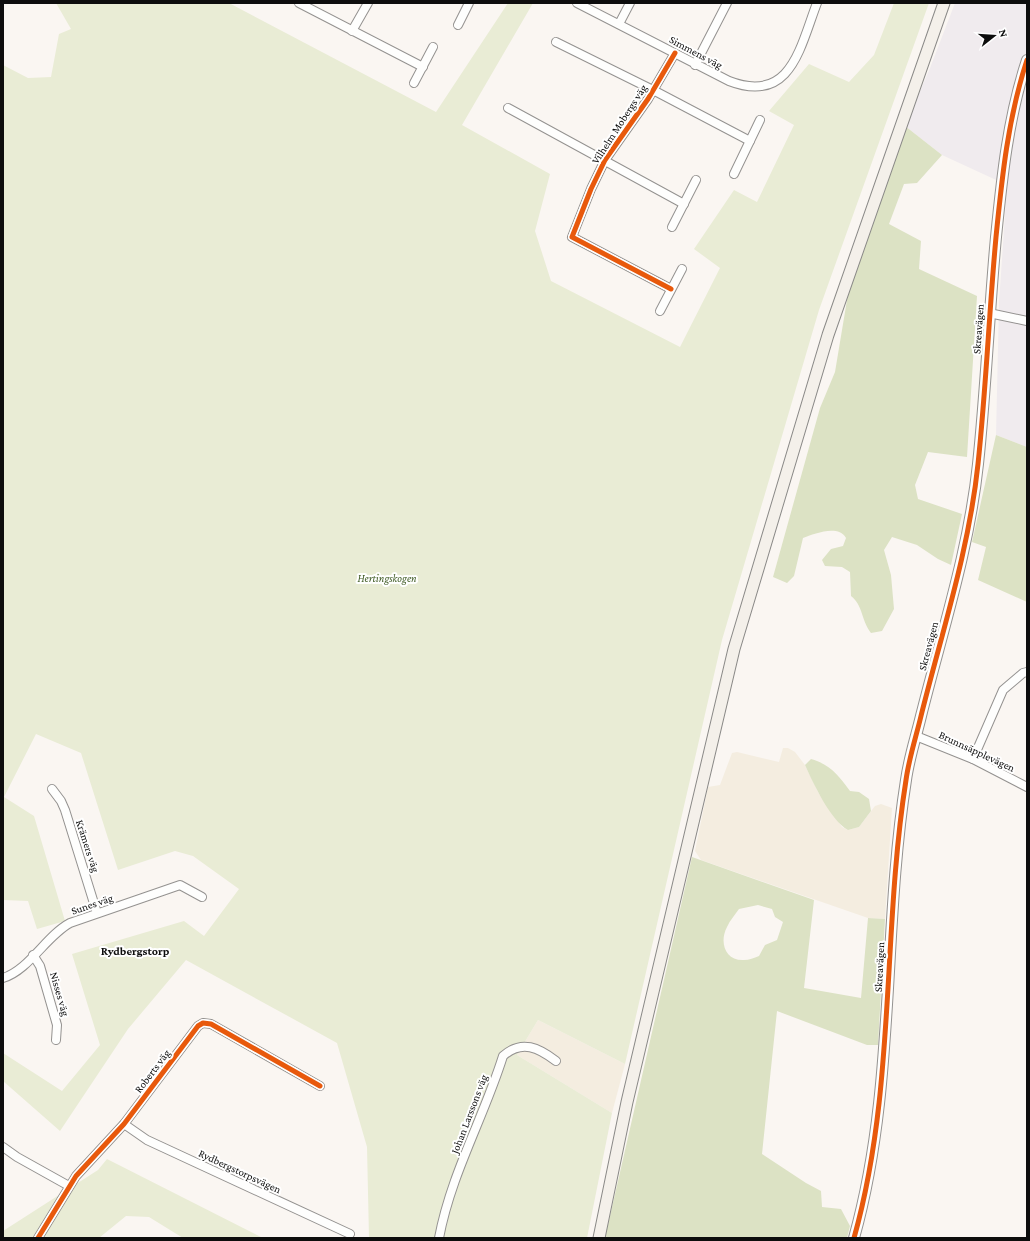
<svg xmlns="http://www.w3.org/2000/svg" width="1030" height="1241" font-family="'Crimson Pro',serif">
  <style>
    .industrial { fill: #f0ebee }
    .farmland { fill: #f4ede0 }
    .green { fill: #e9ecd5 }
    .forest { fill: #dce2c4; fill-rule: evenodd }
    .lines { fill: none; stroke-linecap: round; stroke-linejoin: round }
    .minor-casing { stroke: #949290; stroke-width: 10 }
    .tertiary-casing { stroke: #949290; stroke-width: 12 }
    .secondary-casing { stroke: #8a8987; stroke-width: 13 }
    .minor { stroke: #fefefd; stroke-width: 8 }
    .tertiary { stroke: #fefefd; stroke-width: 10 }
    .secondary { stroke: #f4f0ea; stroke-width: 11 }
    .cycleway-casing { stroke: #fff; stroke-width: 8 }
    .cycleway { stroke: #e8590c; stroke-width: 5 }
    .labels { text-anchor: middle; stroke-width: 4; stroke-linejoin: round; paint-order: stroke }
    .street-label { font-size: 11px; fill: #0d0d0d; stroke: #fff }
    .park-label { font-size: 11px; font-style: italic; fill: #405c26; stroke: #fff }
    .neighbourhood-label { font-size: 12px; font-weight: bold; fill: #0d0d0d; stroke: #fff }
  </style>
  <rect width="100%" height="100%" fill="#faf6f2"/>
  <polygon class="industrial" points="955,3 1027,3 1027,447 996,435 999,303 1007,185 942,155 905,126 930,68"/>
  <g class="farmland">
    <polygon points="783,748 788,748 795,752 805,765 818,792 842,827 848,830 859,827 875,806 881,804 892,808 885,919 868,918 701,860 695,851 708,787 720,785 732,753 737,752 779,762"/>
    <polygon points="538,1020 625,1064 612,1113 517,1055"/>
  </g>
  <g class="green">
    <polygon points="56,3 229,3 436,112 508,3 533,3 462,125 550,174 535,231 551,281 680,347 720,268 694,249 734,190 757,202 794,125 769,111 809,64 849,82 874,55 894,3 929,3 819,310 722,640 625,1064 538,1020 517,1055 612,1113 587,1238 369,1238 367,1147 337,1043 186,960 128,1029 60,1131 3,1081 3,1053 62,1091 100,1045 72,954 184,921 204,936 239,889 193,856 175,851 118,870 81,753 36,734 4,797 34,816 65,921 37,929 28,901 3,900 3,65 28,78 51,77 59,34 71,29"/>
    <polygon points="107,1159 263,1238 183,1238 149,1217 126,1216 99,1238 3,1238 3,1231 98,1170"/>
  </g>
  <g class="forest">
    <path d="M905,126L942,155L917,183L904,184L889,224L921,241L919,269L977,296L967,457L928,452L915,485L918,499L962,514L951,565L938,559L917,545L892,537L884,550L891,575L894,609L882,631L871,633C861,620 863,605 851,596L850,572L842,567L825,566L822,560L831,549L843,546L846,538C838,524 814,534 803,538L794,576L787,583L773,577L820,408L835,372L849,288Z"/>
    <polygon points="996,435 1027,447 1027,602 978,580 986,547 972,542"/>
    <path d="M811,759C831,765 838,775 850,791L859,792L869,799L871,811L859,827L848,830C831,821 813,783 805,765Z"/>
    <path d="M692,857L814,900L804,988L861,998L868,918L885,919L878,1045H867L777,1011L762,1154L806,1183L821,1191L822,1207L841,1209L850,1226L847,1238H605ZM758,905L772,909L775,917L783,922L777,940L765,945L759,956C754,958 749,960 744,960C725,961 719,942 727,927C730,920 735,915 739,909Z"/>
  </g>
  <g class="lines">
    <g class="minor-casing">
      <g id="minor">
        <polyline points="299,3 423,67"/>
        <path d="M577,3L729,81C791,105 800,47 817,3"/>
        <polyline points="619,24 630,3"/>
        <polyline points="458,25 469,3"/>
        <polyline points="352,31 368,3"/>
        <polyline points="556,42 653,90 750,141"/>
        <polyline points="695,65 727,3"/>
        <polyline points="414,83 433,47"/>
        <polyline points="508,108 684,204"/>
        <polyline points="734,174 760,120"/>
        <polyline points="672,227 696,180"/>
        <polyline points="671,289 572,237 591,189 605,160 648,99 675,53"/>
        <polyline points="660,311 682,269"/>
        <polyline points="989,313 1027,321"/>
        <polyline points="916,736 973,759 1027,787"/>
        <polyline points="973,759 1003,690 1023,673 1027,672"/>
        <polyline points="52,789 61,801 65,810 97,913"/>
        <polyline points="33,955 40,966 57,1025 56,1040"/>
        <path d="M3,978C29,970 46,936 70,923L180,885L202,897"/>
        <polyline points="124,1124 147,1140 350,1234"/>
        <polyline points="3,1147 17,1157 69,1186"/>
        <polyline points="38,1238 76,1176 124,1124 198,1026 203,1023 211,1024 320,1086"/>
        <path d="M439,1238C451,1174 484,1117 503,1056C522,1039 539,1048 556,1061"/>
      </g>
    </g>
    <g class="tertiary-casing">
      <path id="tertiary" d="M854,1238C896,1088 882,932 906,780C909,758 916,737 921,716C942,632 969,550 978,464C986,389 989,313 996,237C1002,177 1008,118 1027,60"/>
    </g>
    <g class="secondary-casing">
      <polyline id="secondary" points="599,1238 627,1102 734,649 828,335 944,3"/>
    </g>
    <use href="#minor" class="minor"/>
    <use href="#tertiary" class="tertiary"/>
    <use href="#secondary" class="secondary"/>
    <g class="cycleway-casing">
      <g id="cycleway">
        <polyline points="671,289 572,237 591,189 605,160 648,99 675,53"/>
        <polyline points="38,1238 76,1176 124,1124 198,1026 203,1023 211,1024 320,1086"/>
        <path d="M854,1238C896,1088 882,932 906,780C909,758 916,737 921,716C942,632 969,550 978,464C986,389 989,313 996,237C1002,177 1008,118 1027,60"/>
      </g>
    </g>
    <use href="#cycleway" class="cycleway"/>
  </g>
  <g class="labels">
    <g class="street-label">
      <text transform="translate(696 52) rotate(28)" y="4">Simmens väg</text>
      <text transform="translate(619 124) rotate(-57)" y="4">Vilhelm Mobergs väg</text>
      <text transform="translate(978 329) rotate(-86)" y="4">Skreavägen</text>
      <text transform="translate(928 646) rotate(-75)" y="4">Skreavägen</text>
      <text transform="translate(977 751) rotate(25)" y="4">Brunnsäpplevägen</text>
      <text transform="translate(88 846) rotate(72)" y="4">Krämers väg</text>
      <text transform="translate(92 904) rotate(-19)" y="4">Sunes väg</text>
      <text transform="translate(879 967) rotate(-87)" y="4">Skreavägen</text>
      <text transform="translate(60 994) rotate(74)" y="4">Nisses väg</text>
      <text transform="translate(152 1071) rotate(-53)" y="4">Roberts väg</text>
      <text transform="translate(469 1114) rotate(-69)" y="4">Johan Larssons väg</text>
      <text transform="translate(240 1171) rotate(25)" y="4">Rydbergstorpsvägen</text>
    </g>
    <g class="park-label">
      <text x="387" y="582">Hertingskogen</text>
    </g>
    <g class="neighbourhood-label">
      <text x="135" y="955">Rydbergstorp</text>
    </g>
  </g>
  <rect width="1030" height="1241" fill="none" stroke="#0d0d0d" stroke-width="8"/>
  <g transform="translate(994 36) rotate(73)" stroke="#ffffff" stroke-width="3" paint-order="stroke">
  <path d="M0-3L7 15L0 10L-7 15Z" fill="#0d0d0d"/>
  <text y="-6" font-size="11" font-weight="bold" text-anchor="middle" fill="#0d0d0d">N</text>
  </g>
</svg>
